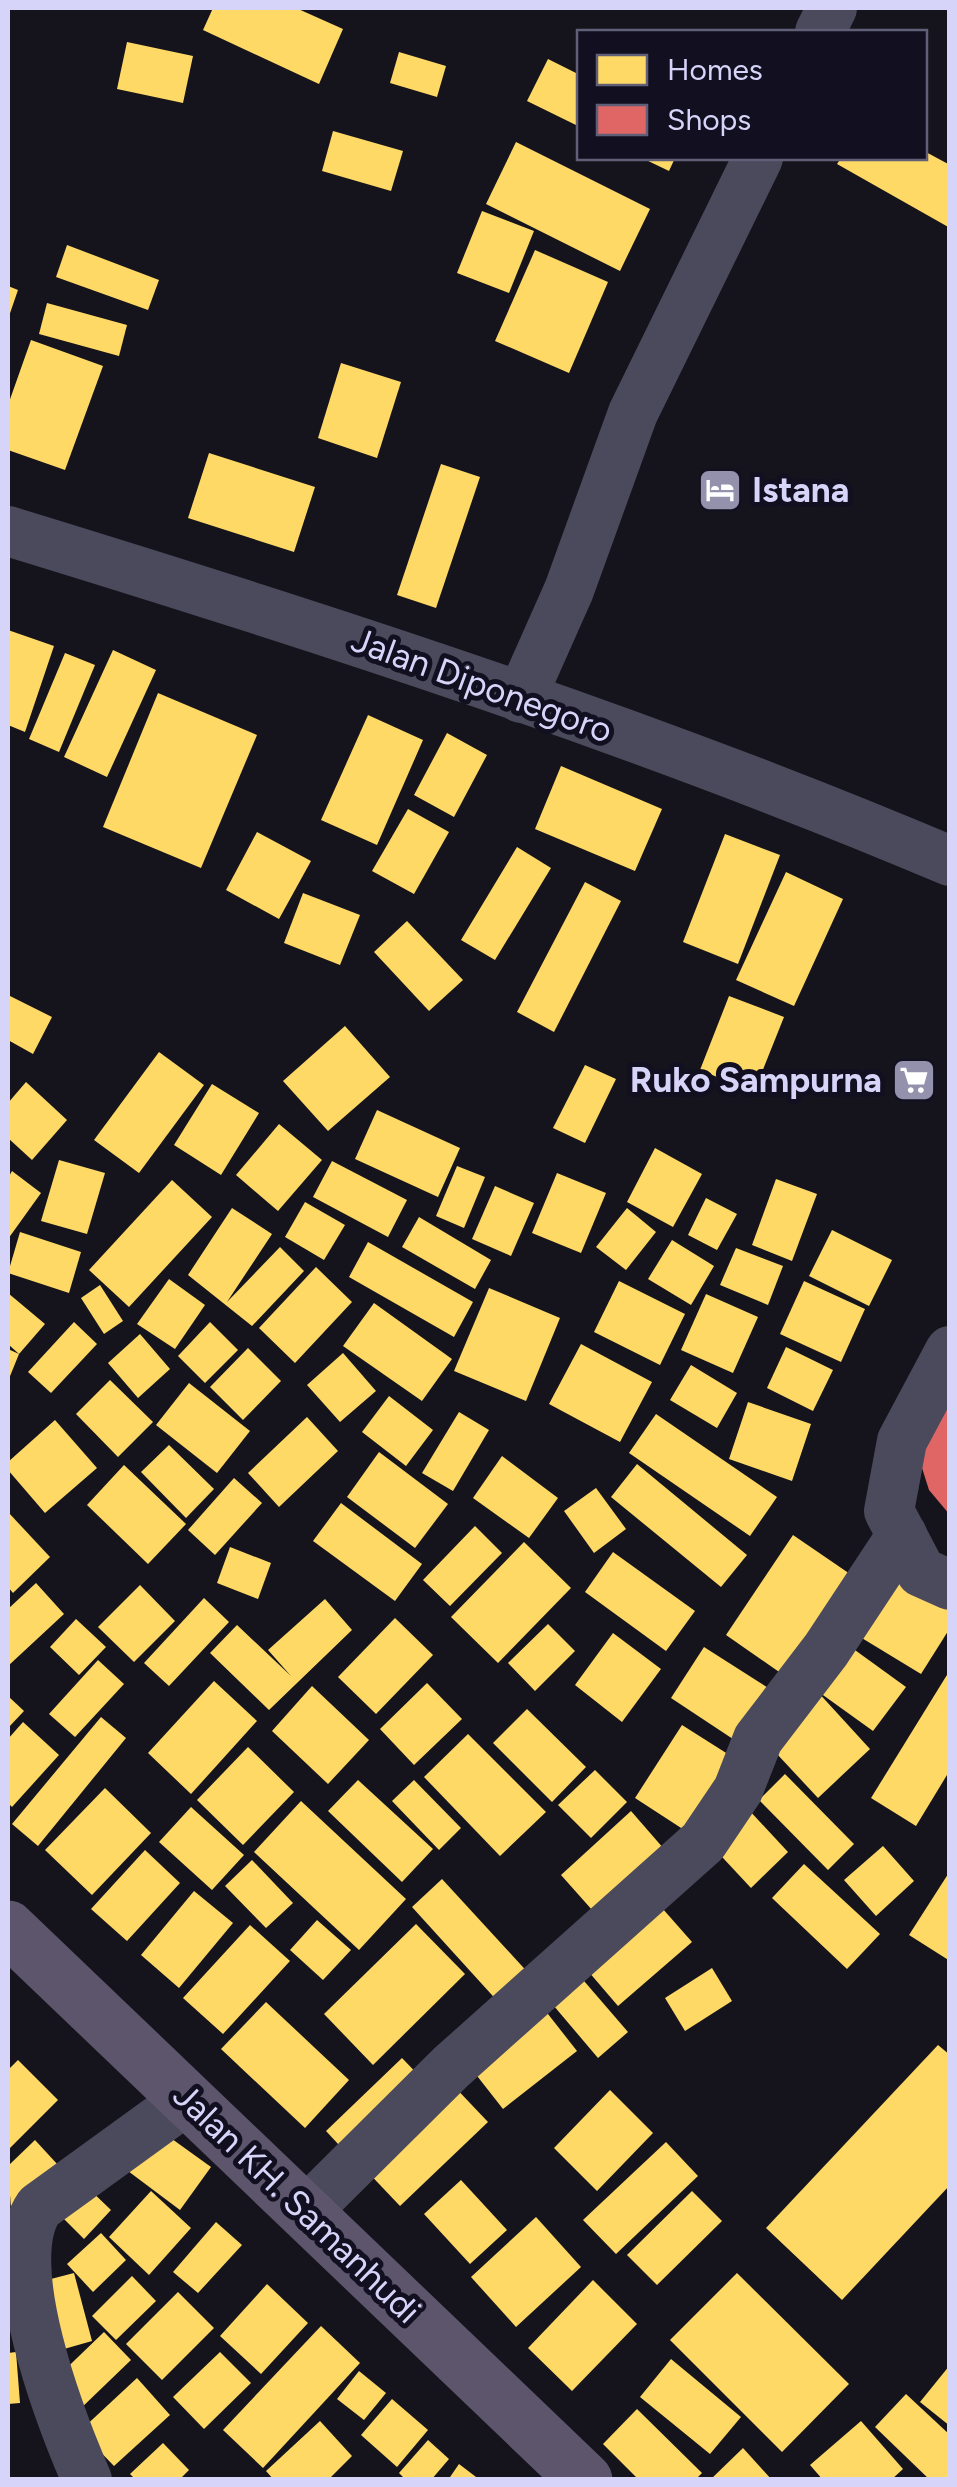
<svg xmlns="http://www.w3.org/2000/svg" width="957" height="2487" font-family="Figtree,sans-serif">
  <style>
    .homes { fill: #ffd966 }
    .shops { fill: #e06666 }
    .lines { fill: none; stroke-linecap: round; stroke-linejoin: round }
    .minor { stroke: #4a4a5c; stroke-width: 50 }
    .major { stroke: #5c556c; stroke-width: 55 }
    .labels { text-anchor: middle; stroke-width: 10; stroke-linejoin: round; paint-order: stroke }
    .poi-label { font-size: 35px; font-weight: bold; fill: #d7d4fa; stroke: #121020; text-anchor: start }
    .street-label { font-size: 35px; fill: #d7d4fa; stroke: #121020 }
  </style>
  <rect width="100%" height="100%" fill="#15141c"/>
  <g class="homes">
    <polygon points="213,8 296,8 343,29 319,84 203,30"/>
    <polygon points="127,42 193,56 183,103 117,89"/>
    <polygon points="399,52 446,66 437,97 390,83"/>
    <polygon points="548,59 580,75 580,127 527,101"/>
    <polygon points="333,131 403,151 391,191 322,171"/>
    <polygon points="516,142 650,209 620,271 486,204"/>
    <polygon points="924,151 950,165 950,228 837,164 841,158 924,158"/>
    <polygon points="642,158 675,158 669,171"/>
    <polygon points="482,211 534,231 509,293 457,273"/>
    <polygon points="67,245 159,280 148,310 56,277"/>
    <polygon points="535,250 608,282 569,373 495,341"/>
    <polygon points="8,286 18,290 8,319"/>
    <polygon points="47,303 127,325 119,356 39,334"/>
    <polygon points="31,340 103,366 65,470 8,450 8,405"/>
    <polygon points="341,363 401,382 377,458 318,438"/>
    <polygon points="209,453 315,487 294,552 188,518"/>
    <polygon points="441,464 480,477 436,608 397,595"/>
    <polygon points="8,630 54,646 25,732 8,725"/>
    <polygon points="113,650 156,670 107,777 64,757"/>
    <polygon points="65,653 95,665 59,752 29,739"/>
    <polygon points="158,693 257,735 201,868 103,827"/>
    <polygon points="368,715 423,740 377,845 321,820"/>
    <polygon points="447,733 487,755 454,817 414,795"/>
    <polygon points="561,766 662,809 635,871 535,829"/>
    <polygon points="408,809 449,832 414,894 372,871"/>
    <polygon points="257,832 311,861 279,919 226,890"/>
    <polygon points="725,834 780,855 738,964 683,942"/>
    <polygon points="517,847 551,868 495,960 461,940"/>
    <polygon points="786,872 843,899 794,1006 736,980"/>
    <polygon points="585,882 621,901 554,1032 517,1012"/>
    <polygon points="303,893 360,915 340,965 284,943"/>
    <polygon points="407,921 463,980 429,1011 374,952"/>
    <polygon points="8,995 52,1017 33,1054 8,1040"/>
    <polygon points="729,996 784,1017 754,1092 700,1070"/>
    <polygon points="345,1026 390,1077 328,1131 283,1081"/>
    <polygon points="159,1052 204,1085 139,1173 94,1140"/>
    <polygon points="585,1065 616,1079 585,1143 553,1128"/>
    <polygon points="26,1082 67,1120 32,1160 8,1138 8,1103"/>
    <polygon points="212,1084 259,1113 221,1175 174,1145"/>
    <polygon points="377,1110 460,1148 438,1197 355,1159"/>
    <polygon points="279,1124 322,1160 278,1211 236,1175"/>
    <polygon points="655,1148 702,1174 673,1227 627,1202"/>
    <polygon points="59,1160 105,1173 87,1234 41,1221"/>
    <polygon points="332,1161 407,1200 388,1237 313,1197"/>
    <polygon points="457,1166 485,1177 464,1228 436,1216"/>
    <polygon points="12,1171 41,1193 8,1239 8,1178"/>
    <polygon points="557,1173 606,1193 581,1253 532,1233"/>
    <polygon points="776,1179 817,1194 792,1261 752,1245"/>
    <polygon points="172,1180 212,1217 129,1307 89,1270"/>
    <polygon points="495,1186 534,1203 511,1256 472,1239"/>
    <polygon points="706,1198 737,1214 717,1250 688,1235"/>
    <polygon points="305,1202 345,1225 324,1260 285,1237"/>
    <polygon points="232,1208 272,1234 227,1302 280,1247 304,1271 252,1326 188,1275"/>
    <polygon points="627,1208 656,1232 626,1270 596,1247"/>
    <polygon points="419,1217 491,1260 475,1289 402,1247"/>
    <polygon points="832,1230 892,1260 869,1306 809,1276"/>
    <polygon points="20,1232 81,1252 69,1293 8,1273"/>
    <polygon points="672,1240 714,1266 691,1305 648,1279"/>
    <polygon points="368,1242 473,1302 454,1337 349,1277"/>
    <polygon points="736,1248 783,1266 768,1305 720,1285"/>
    <polygon points="316,1267 352,1302 295,1363 259,1328"/>
    <polygon points="169,1279 205,1305 175,1349 137,1324"/>
    <polygon points="619,1281 685,1314 660,1365 594,1332"/>
    <polygon points="804,1281 865,1309 841,1362 780,1334"/>
    <polygon points="100,1285 123,1321 104,1334 81,1298"/>
    <polygon points="489,1288 560,1318 526,1401 454,1371"/>
    <polygon points="8,1293 45,1324 19,1354 8,1344"/>
    <polygon points="706,1294 758,1317 733,1373 681,1350"/>
    <polygon points="374,1303 452,1359 422,1401 343,1346"/>
    <polygon points="74,1322 97,1344 51,1393 28,1372"/>
    <polygon points="210,1322 238,1350 205,1383 178,1356"/>
    <polygon points="140,1334 170,1369 138,1398 108,1363"/>
    <polygon points="581,1344 652,1382 620,1442 549,1404"/>
    <polygon points="786,1347 833,1370 813,1411 767,1388"/>
    <polygon points="248,1348 281,1381 243,1420 210,1387"/>
    <polygon points="8,1349 19,1354 8,1381"/>
    <polygon points="343,1353 376,1391 340,1422 307,1385"/>
    <polygon points="691,1365 737,1393 717,1428 670,1400"/>
    <polygon points="110,1380 153,1422 118,1457 76,1414"/>
    <polygon points="189,1383 250,1431 217,1473 156,1425"/>
    <polygon points="389,1396 433,1430 406,1466 362,1432"/>
    <polygon points="748,1402 811,1424 792,1481 729,1459"/>
    <polygon points="459,1412 489,1430 453,1491 422,1473"/>
    <polygon points="656,1414 777,1497 750,1536 629,1453"/>
    <polygon points="307,1417 338,1451 279,1507 248,1473"/>
    <polygon points="55,1420 97,1468 45,1513 8,1470 8,1462"/>
    <polygon points="169,1445 214,1489 186,1518 141,1472"/>
    <polygon points="379,1452 448,1504 415,1548 347,1497"/>
    <polygon points="502,1456 558,1498 529,1538 473,1498"/>
    <polygon points="637,1464 747,1555 721,1587 611,1497"/>
    <polygon points="124,1465 186,1524 148,1564 87,1505"/>
    <polygon points="234,1478 262,1503 215,1555 188,1530"/>
    <polygon points="596,1488 626,1529 594,1553 564,1511"/>
    <polygon points="341,1503 422,1564 395,1601 313,1541"/>
    <polygon points="8,1512 50,1557 13,1593 8,1587"/>
    <polygon points="475,1526 502,1553 450,1606 423,1580"/>
    <polygon points="793,1535 850,1574 782,1674 726,1635"/>
    <polygon points="524,1542 571,1588 498,1663 451,1617"/>
    <polygon points="230,1547 271,1563 258,1599 217,1583"/>
    <polygon points="613,1552 695,1611 666,1651 585,1592"/>
    <polygon points="884,1570 950,1609 950,1628 921,1674 847,1629"/>
    <polygon points="36,1583 64,1614 8,1666 8,1609"/>
    <polygon points="140,1585 175,1621 134,1662 98,1627"/>
    <polygon points="204,1598 229,1622 169,1686 144,1663"/>
    <polygon points="325,1599 352,1630 269,1710 210,1653 237,1625 291,1676 268,1650"/>
    <polygon points="395,1618 433,1655 376,1714 338,1677"/>
    <polygon points="76,1619 106,1647 79,1675 50,1647"/>
    <polygon points="548,1624 575,1651 535,1691 508,1663"/>
    <polygon points="613,1633 661,1669 622,1722 575,1685"/>
    <polygon points="848,1645 906,1687 873,1731 816,1690"/>
    <polygon points="704,1647 776,1693 742,1745 671,1698"/>
    <polygon points="98,1660 124,1684 75,1737 49,1714"/>
    <polygon points="950,1670 950,1770 916,1826 871,1798"/>
    <polygon points="214,1681 257,1721 191,1794 148,1753"/>
    <polygon points="427,1683 462,1719 414,1765 380,1729"/>
    <polygon points="312,1686 369,1740 328,1784 272,1731"/>
    <polygon points="816,1690 870,1749 818,1798 763,1739"/>
    <polygon points="8,1696 24,1711 8,1728"/>
    <polygon points="527,1709 586,1767 552,1802 493,1743"/>
    <polygon points="101,1717 126,1738 38,1846 12,1824"/>
    <polygon points="23,1722 59,1755 12,1807 8,1803 8,1739"/>
    <polygon points="682,1725 742,1763 695,1837 635,1798"/>
    <polygon points="468,1734 546,1812 500,1856 424,1777"/>
    <polygon points="248,1747 294,1792 243,1845 197,1800"/>
    <polygon points="595,1770 627,1802 591,1838 558,1805"/>
    <polygon points="785,1774 854,1844 828,1870 759,1800"/>
    <polygon points="358,1780 433,1849 402,1882 328,1811"/>
    <polygon points="414,1780 461,1828 439,1850 392,1801"/>
    <polygon points="105,1788 151,1833 92,1895 45,1850"/>
    <polygon points="301,1801 406,1899 359,1950 254,1852"/>
    <polygon points="191,1807 244,1855 212,1890 159,1842"/>
    <polygon points="748,1809 788,1852 751,1888 710,1844"/>
    <polygon points="631,1811 671,1857 601,1920 561,1875"/>
    <polygon points="883,1846 914,1881 876,1916 844,1880"/>
    <polygon points="145,1850 180,1883 127,1941 91,1909"/>
    <polygon points="252,1860 293,1903 266,1928 225,1886"/>
    <polygon points="804,1864 880,1934 847,1969 772,1898"/>
    <polygon points="950,1871 950,1961 909,1935"/>
    <polygon points="442,1879 532,1977 501,2005 412,1907"/>
    <polygon points="194,1891 233,1923 179,1988 141,1955"/>
    <polygon points="655,1900 692,1942 618,2006 582,1964"/>
    <polygon points="317,1920 351,1950 323,1980 290,1950"/>
    <polygon points="416,1924 465,1974 373,2065 324,2014"/>
    <polygon points="250,1925 290,1961 223,2034 183,1998"/>
    <polygon points="712,1968 732,2001 685,2031 665,1998"/>
    <polygon points="578,1974 628,2032 598,2058 548,1999"/>
    <polygon points="537,2000 577,2051 503,2109 463,2058"/>
    <polygon points="266,2002 349,2080 305,2128 221,2049"/>
    <polygon points="938,2045 950,2055 950,2185 842,2300 766,2228"/>
    <polygon points="402,2058 428,2085 352,2159 326,2131"/>
    <polygon points="18,2060 58,2100 8,2150 8,2070"/>
    <polygon points="450,2082 488,2122 400,2206 362,2166"/>
    <polygon points="610,2090 653,2133 597,2191 554,2148"/>
    <polygon points="154,2126 211,2167 180,2210 124,2168"/>
    <polygon points="35,2140 58,2165 11,2209 8,2166"/>
    <polygon points="666,2142 698,2176 616,2254 583,2220"/>
    <polygon points="461,2180 507,2230 470,2264 424,2214"/>
    <polygon points="86,2186 111,2210 84,2239 60,2215"/>
    <polygon points="151,2191 191,2228 149,2275 109,2237"/>
    <polygon points="692,2191 722,2221 657,2285 627,2255"/>
    <polygon points="536,2217 581,2267 516,2327 471,2277"/>
    <polygon points="216,2222 242,2245 198,2293 173,2272"/>
    <polygon points="101,2233 126,2260 93,2292 67,2264"/>
    <polygon points="74,2273 92,2341 43,2355 24,2286"/>
    <polygon points="737,2273 849,2384 782,2452 670,2340"/>
    <polygon points="132,2276 156,2301 116,2340 92,2316"/>
    <polygon points="593,2280 637,2324 572,2391 528,2348"/>
    <polygon points="267,2284 308,2323 261,2374 220,2336"/>
    <polygon points="178,2292 214,2328 162,2380 126,2344"/>
    <polygon points="321,2326 360,2363 263,2468 223,2430"/>
    <polygon points="104,2332 131,2360 77,2412 50,2384"/>
    <polygon points="16,2352 20,2403 8,2404 8,2353"/>
    <polygon points="220,2352 251,2383 204,2429 173,2397"/>
    <polygon points="671,2359 741,2417 710,2454 640,2397"/>
    <polygon points="950,2365 950,2426 920,2402"/>
    <polygon points="359,2371 386,2393 364,2420 337,2399"/>
    <polygon points="137,2378 170,2415 114,2466 80,2431"/>
    <polygon points="906,2394 950,2435 950,2480 930,2480 875,2427"/>
    <polygon points="392,2399 428,2430 397,2467 361,2435"/>
    <polygon points="637,2409 702,2473 695,2480 639,2480 603,2444"/>
    <polygon points="320,2421 352,2456 328,2480 274,2480 266,2471"/>
    <polygon points="861,2421 903,2469 891,2480 823,2480 810,2465"/>
    <polygon points="428,2440 449,2459 431,2480 406,2480 399,2473"/>
    <polygon points="163,2443 189,2470 179,2480 136,2480 130,2474"/>
    <polygon points="743,2448 772,2480 710,2480"/>
    <polygon points="459,2464 480,2480 448,2480"/>
  </g>
  <polygon class="shops" points="950,1397 950,1515 929,1490 916,1449"/>
  <g class="lines">
    <g class="minor">
      <polyline points="820,32 832,8"/>
      <path d="M8,531C325,628 643,731 950,861"/>
      <polyline points="521,698 569,590 633,413 758,158"/>
      <polyline points="950,1351 902,1441 889,1511 921,1572 950,1585"/>
      <polyline points="306,2211 451,2067 703,1842 738,1790 758,1739 826,1650 902,1535"/>
      <path d="M87,2480C60,2418 0,2263 39,2207L188,2099"/>
    </g>
    <polyline class="major" points="8,1928 585,2480"/>
  </g>
  <defs>
    <g id="hotel-square" transform="scale(2.25)"><rect x="-9" y="-9" width="18" height="18" rx="4" fill="#9391ac" stroke="#121020"/><path d="M-6-4.5h1.5V1H6V5H4.5V3h-9V5H-6ZM-4 0a1.8 1.8 0 1 1 3.6 0ZM.5 0V-2.5h3Q6-2.5 6 0Z" fill="#fff"/></g>
    <g id="supermarket-square" transform="scale(2.25)"><rect x="-9" y="-9" width="18" height="18" rx="4" fill="#9391ac" stroke="#121020"/><path d="M-6-5.5h2.5l.6 2H6L4.5 2H-2.5L-4.4-4H-6ZM-1.5 3.2a1.3 1.3 0 1 0 .1 0ZM3 3.2a1.3 1.3 0 1 0 .1 0Z" fill="#fff"/></g>
  </defs>
  <g fill-rule="evenodd">
    <use href="#hotel-square" x="720" y="490"/>
    <use href="#supermarket-square" x="914" y="1080"/>
  </g>
  <g class="labels">
    <g class="poi-label">
      <text x="752" y="502">Istana</text>
      <text x="882" y="1092" text-anchor="end">Ruko Sampurna</text>
    </g>
    <g class="street-label">
      <text transform="translate(482 685) rotate(20)" y="12">Jalan Diponegoro</text>
      <text transform="translate(297 2203) rotate(44)" y="12">Jalan KH. Samanhudi</text>
    </g>
  </g>
  <rect width="957" height="2487" fill="none" stroke="#d7d4fa" stroke-width="20"/>
  <rect x="577" y="30" width="350" height="130" fill="#121020" stroke="#615e77" stroke-width="2.5"/>
  <rect x="597" y="55" width="50" height="30" fill="#ffd966" stroke="#615e77" stroke-width="2.5"/>
  <text x="667" y="80" font-size="30" fill="#d7d4fa">Homes</text>
  <rect x="597" y="105" width="50" height="30" fill="#e06666" stroke="#615e77" stroke-width="2.5"/>
  <text x="667" y="130" font-size="30" fill="#d7d4fa">Shops</text>
</svg>
